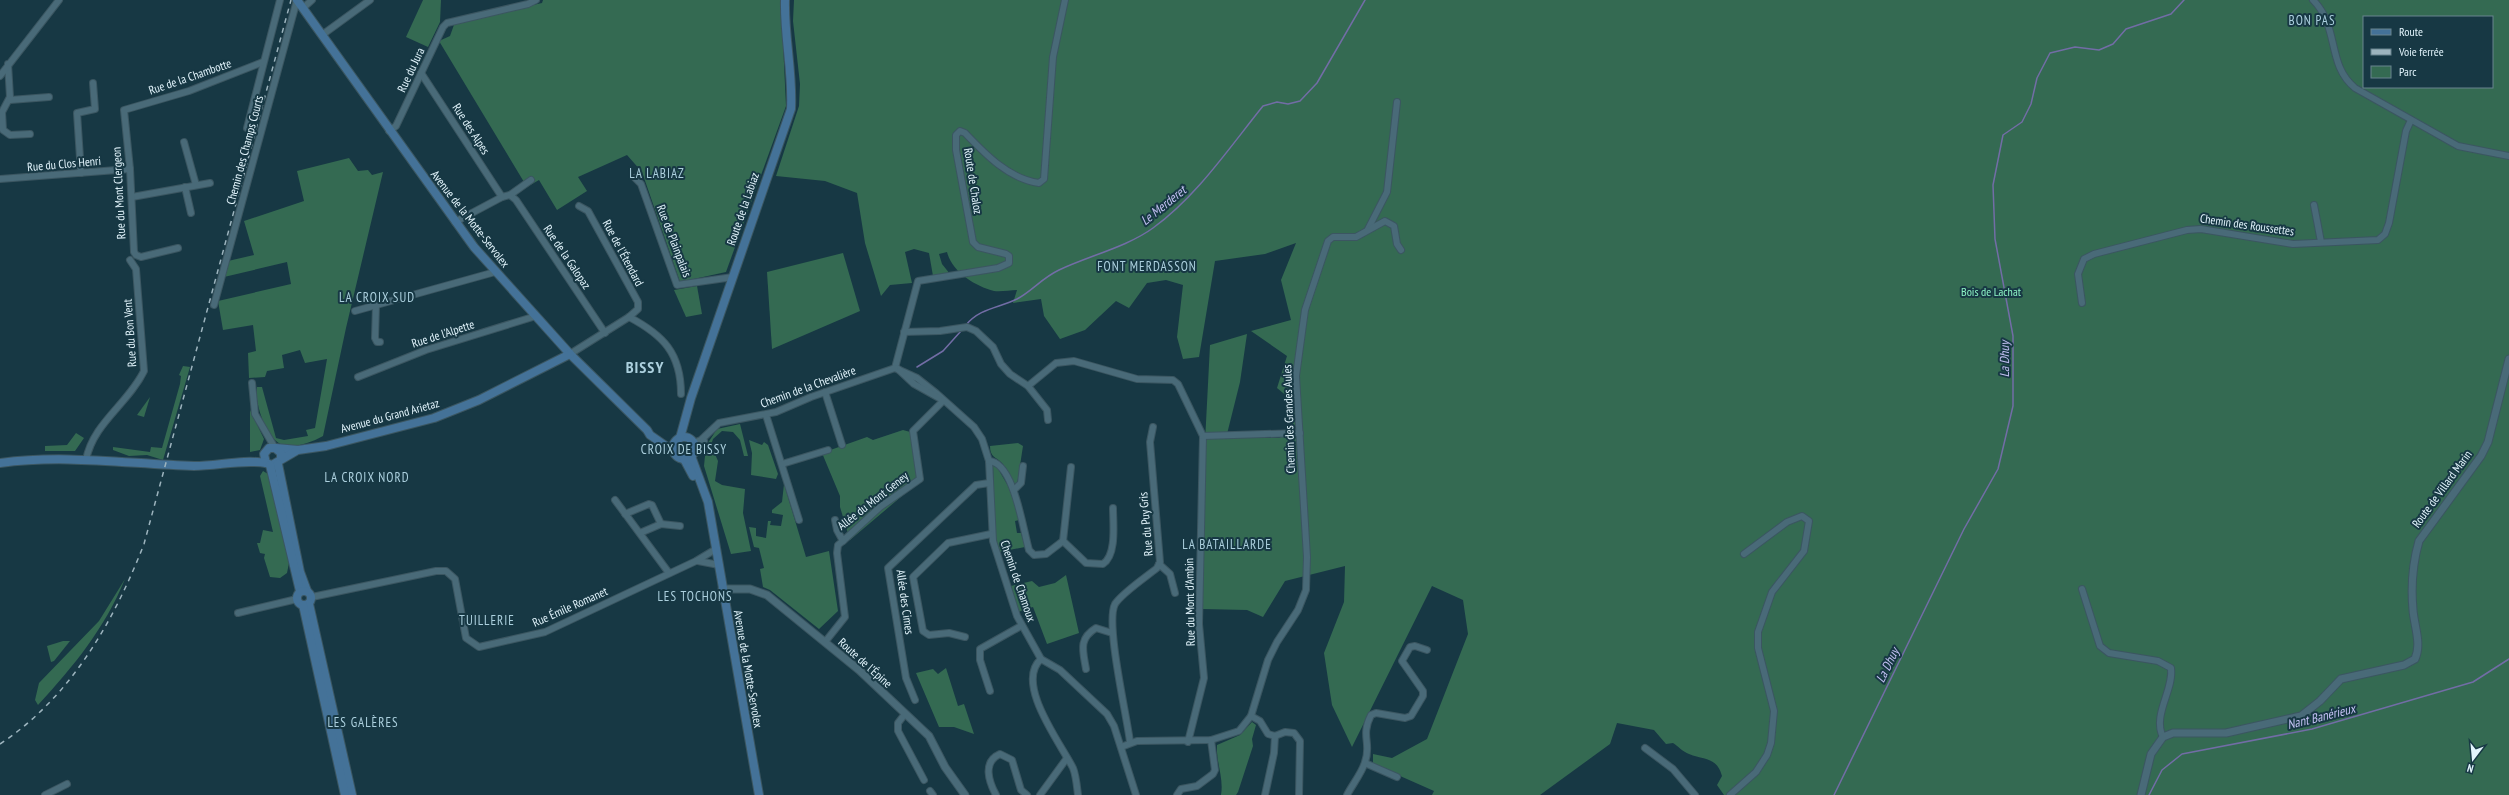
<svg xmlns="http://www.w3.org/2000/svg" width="2509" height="795" font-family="'PT Sans Narrow',sans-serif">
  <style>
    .green { fill: #346a52; fill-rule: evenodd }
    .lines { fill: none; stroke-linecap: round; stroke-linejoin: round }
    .stream { stroke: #726da6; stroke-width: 1.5 }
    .minor-casing { stroke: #3b5661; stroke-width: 8 }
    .tertiary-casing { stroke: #3b5661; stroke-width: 9 }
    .secondary-casing { stroke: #3b5661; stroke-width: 10 }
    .minor { stroke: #496a78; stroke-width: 6 }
    .tertiary { stroke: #496a78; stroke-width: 7 }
    .secondary { stroke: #447298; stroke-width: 8 }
    .rail { stroke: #9db4be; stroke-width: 1.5; stroke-dasharray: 5 5; stroke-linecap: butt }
    .labels { text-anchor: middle; stroke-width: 4; stroke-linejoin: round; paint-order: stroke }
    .street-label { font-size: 12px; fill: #e2f4fc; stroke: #173844 }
    .park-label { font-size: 12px; fill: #8cf2c3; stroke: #173844 }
    .neighbourhood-label { font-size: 13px; letter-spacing: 1px; fill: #acd0de; stroke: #173844 }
    .water-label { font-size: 13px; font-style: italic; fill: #c3c1f3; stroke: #173844 }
    .district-label { font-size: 16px; font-weight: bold; letter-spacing: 1px; fill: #acd0de; stroke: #173844 }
  </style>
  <rect width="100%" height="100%" fill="#173844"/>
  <g class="green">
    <polygon points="423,0 441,0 440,22 428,47 406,37"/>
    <polygon points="543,0 781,0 786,106 726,272 680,282 642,172 627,155 578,177 587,191 557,210 539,180 527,187 439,41 450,36 455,22 542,3"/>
    <path d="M794,0H2509V795H1724L1717,785L1722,776C1717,757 1704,760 1689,754C1683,752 1678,746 1673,743L1666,744L1654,730L1617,723L1610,744L1540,795H1432L1434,791L1373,764V754L1392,758L1427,739L1468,634L1463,600L1432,586L1352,747L1332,705L1324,653L1344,602L1345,566L1285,581L1263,617L1247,610L1202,609L1205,442L1210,345L1247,334L1240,382L1226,438H1279L1294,431L1288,397L1277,388L1287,356L1251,331L1291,320L1281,280L1296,243L1265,254L1215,261L1199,357L1183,359L1177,337L1183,285L1166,280L1147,283L1129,308L1116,301L1085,330L1060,339L1044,316L1041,299L1013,303L1017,290C1010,290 1001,292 994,291C975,286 952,272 947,252L939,254L942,264L950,274L933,276L929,253L914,249L905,252L912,283L890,285L881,296L865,243L857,193L825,181L776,176L799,106L800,84L793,21ZM2364,17H2492V87H2364Z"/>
    <path d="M349,158L358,171L368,170L372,175L383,172L346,328L323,436C312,442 299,447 287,446C268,445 254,404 257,387H262L276,438L284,440L308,436L306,430L315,428L327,359L305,363L300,350L282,355L284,368L267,371L265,377L249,378L248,353L256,351L253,325L223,330L218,301L291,284L287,262L224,277L228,261L254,255L244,221L304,201L297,171Z"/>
    <polygon points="843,253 860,311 772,349 767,272"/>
    <polygon points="697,286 702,314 686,317 674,290"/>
    <polygon points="183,366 190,367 163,460 147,455 129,456 113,450 113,447 150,452 151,447 162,448 180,384 181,376 179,375"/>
    <polygon points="150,397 144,417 137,415"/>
    <polygon points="250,410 264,439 260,450 250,452"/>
    <polygon points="740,424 748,456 744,456 740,440 733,432 722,431 713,439 711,445 718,461 715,481 722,485 745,489 743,513 751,551 731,554 704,466 706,446 717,429"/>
    <polygon points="903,430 914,433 922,479 850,540 840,507 840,496 822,453 867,437 873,440"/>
    <polygon points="76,433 84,438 75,451 45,451 45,446 67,445"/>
    <polygon points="749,440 762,445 764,442 768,445 778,474 776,479 751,475 752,453"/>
    <path d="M1018,443L1023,446L1017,485L1013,483C1009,477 1007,469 1002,463C996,457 990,457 990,446Z"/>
    <polygon points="993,466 997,467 1011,491 1019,520 1015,521 1017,533 1021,533 1025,547 999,552 995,537"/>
    <polygon points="263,471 268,474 289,563 287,573 280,578 270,577 264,558 265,554 260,553 257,543 260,543 263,530 273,532 260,476"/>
    <polygon points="784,484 806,557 829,551 838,611 819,629 770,590 763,587 760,569 764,568 759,548 754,547 749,527 756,528 756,536 766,538 768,521 771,521 770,525 781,526 783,515 772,513 772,510 782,502"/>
    <polygon points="1066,575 1079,633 1047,644 1033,607 1018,612 1011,586 1032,581 1039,587 1055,583"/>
    <path d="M125,579C105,628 74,666 38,705L35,700L39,683L99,621Z"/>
    <polygon points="63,641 70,641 54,661 51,662 47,646"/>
    <polygon points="946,668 958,706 964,704 974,734 954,727 939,727 916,673 933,669 938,674"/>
    <path d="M1252,722L1256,725L1252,739L1253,746L1238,792L1236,795H1221C1224,778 1216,763 1217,745L1240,735Z"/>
  </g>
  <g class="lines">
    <g class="stream">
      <path d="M966,325C980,308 999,308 1017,299C1032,291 1042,278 1059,270C1088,256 1127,247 1153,228C1197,196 1229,148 1263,106L1277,102L1288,104L1300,101L1317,83L1365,0"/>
      <polyline points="917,367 943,351 961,331"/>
      <polyline points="1834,795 1964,529 1998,469 2013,406 2013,336 1995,239 1993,185 2003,135 2022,122 2031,104 2037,78 2050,53 2075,47 2099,50 2113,44 2126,29 2171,14 2184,0"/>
      <polyline points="2149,795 2162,770 2182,754 2312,729 2473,682 2509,659"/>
    </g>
    <g class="minor-casing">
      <g id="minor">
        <path d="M2313,0C2340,27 2326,64 2355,88L2458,146L2509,156"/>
        <polyline points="303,8 312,0"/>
        <polyline points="322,35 370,0"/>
        <polyline points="8,64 10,97 2,112 3,130 10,135 30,134"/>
        <polyline points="421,73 502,197"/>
        <polyline points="0,76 59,0"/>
        <polyline points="10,100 49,97"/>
        <polyline points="247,128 280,0"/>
        <polyline points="389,131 396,126 443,27 447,23 528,4 536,0"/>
        <polyline points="184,142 196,185"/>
        <polyline points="81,173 77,113 95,109 93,83"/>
        <polyline points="635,178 641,184 677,285 733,277"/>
        <polyline points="0,179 130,169"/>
        <polyline points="185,187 191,213"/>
        <polyline points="510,195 516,200 605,333"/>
        <polyline points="132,197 210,183"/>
        <polyline points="2314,205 2321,242"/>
        <polyline points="455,222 502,197 510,195 531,180"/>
        <polyline points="1368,229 1387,192 1397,102"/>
        <polyline points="178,248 141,257 136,255 134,252 130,169 124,110 189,91 263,62"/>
        <polyline points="2082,303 2078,274 2084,259 2094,254 2187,230 2201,229 2293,244 2378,240 2385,234 2389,223 2406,131 2411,120"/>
        <polyline points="214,305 297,0"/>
        <polyline points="376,305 375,338 377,342 380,342"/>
        <polyline points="355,311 495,272"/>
        <path d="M629,317C663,335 681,353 681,394"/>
        <polyline points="904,332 940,331 967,327 976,331 993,347 1001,364 1010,374 1028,386 1056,363 1074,361 1137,379 1173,380 1178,384 1203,436 1199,624 1204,678 1188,742"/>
        <polyline points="570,354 629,317 638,309 638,302 588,211 579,206"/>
        <path d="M895,368L918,281L998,268L1009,263V256L1006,254L978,247L973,242L956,150V135L960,131L965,133C985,154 1009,179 1039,183L1044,179L1053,57L1065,0"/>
        <polyline points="895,368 917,378 936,393 974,427 982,439 989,461 993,541 1017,616 1041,659 1060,670 1107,714 1114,726 1136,795"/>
        <polyline points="898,369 914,384 939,398"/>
        <polyline points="358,377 426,350 536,316"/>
        <polyline points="252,383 255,414 275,448"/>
        <polyline points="1028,386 1047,410 1048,420"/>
        <polyline points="825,392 842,445"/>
        <polyline points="766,415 799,520"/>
        <polyline points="1203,436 1300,433"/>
        <polyline points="694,443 701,440 719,423 776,412 811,397 895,368"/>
        <polyline points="695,449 704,441"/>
        <path d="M86,460C93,423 128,404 144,371L136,269L130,260"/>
        <path d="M989,461C1014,462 1023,530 1029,550L1034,555L1046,554L1063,541L1086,563L1103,564C1117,555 1113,523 1113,508"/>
        <polyline points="782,464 828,450"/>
        <polyline points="1014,490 1021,483 1023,466"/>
        <polyline points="615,500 669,573"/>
        <polyline points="625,514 649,504 652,505 661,524"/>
        <polyline points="835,520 837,530 843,541 880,507 920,479 913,431 943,401"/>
        <polyline points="640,533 661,524 680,526"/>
        <polyline points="1063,541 1071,467"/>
        <polyline points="698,561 719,565"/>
        <polyline points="1159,564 1170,574 1175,593"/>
        <path d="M2082,589L2100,646L2109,653L2158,661L2171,668C2174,690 2152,715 2163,737"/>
        <polyline points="312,597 436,571 446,571 455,579 466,638 479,647 545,632 696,561 716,549"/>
        <polyline points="238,613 297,599"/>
        <polyline points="965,637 949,633 929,635 923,631 913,577 948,543 991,534"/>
        <polyline points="825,642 845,617 837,553 838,545 843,541"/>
        <path d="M1041,659C1014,683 1061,744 1073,768C1076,775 1077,787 1078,795"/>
        <path d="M1086,669C1083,651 1078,639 1096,628L1112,633"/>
        <polyline points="990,691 980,660 980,649 1021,626"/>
        <polyline points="915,700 906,678 888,568 976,485 989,483"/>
        <polyline points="905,714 898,723 898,731 924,780"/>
        <polyline points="1251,716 1260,721 1268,734 1275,736 1285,732 1294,733 1300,741 1299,795"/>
        <path d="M1130,742C1127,716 1105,623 1115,604C1122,593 1146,577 1157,568L1160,562L1150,442L1153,427"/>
        <polyline points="1121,747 1137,741 1211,740 1239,731 1251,716 1268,660 1277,642 1298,610 1306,590 1307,557 1296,376 1305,310 1328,241 1333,237 1356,237 1385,221 1394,226 1397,244 1401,250"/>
        <polyline points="1645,748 1673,769 1695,795"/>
        <polyline points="1365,763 1397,777"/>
        <polyline points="930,791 933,795"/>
        <polyline points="45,795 67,784"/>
        <path d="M996,795C989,782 982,762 1000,754L1012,760L1021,790L1027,795"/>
        <polyline points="1040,795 1067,758"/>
        <polyline points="1177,795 1181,789 1197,786 1213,774 1215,770 1211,740"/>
        <polyline points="1265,795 1274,753 1275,736"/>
        <path d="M1347,795C1352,785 1362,773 1365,762C1372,743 1360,737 1371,715L1376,713L1405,718L1411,716L1423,696V691L1402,661L1410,647L1415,646L1427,650"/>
        <polyline points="1730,795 1756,772 1767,755 1771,743 1774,711 1758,648 1758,632 1772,592 1804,551 1809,521 1802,516 1787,522 1744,554"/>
      </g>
    </g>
    <g class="tertiary-casing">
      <g id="tertiary">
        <polyline points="722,589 750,589 767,595 859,670 929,736 945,767 965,795"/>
        <path d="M2141,795L2151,754L2163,737L2173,733H2226L2301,716L2320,701L2341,679L2404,665L2415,659C2422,644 2414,625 2413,610C2411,588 2413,562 2419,541L2481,456L2488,442L2509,359"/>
      </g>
    </g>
    <g class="secondary-casing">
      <g id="secondary">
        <polyline points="297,0 474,247 570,354 647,430 650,435 673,451"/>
        <circle cx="684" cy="448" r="11"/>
        <path d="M680,438L691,398L791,109C793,72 784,37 785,0"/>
        <polyline points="276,448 298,450 326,446 434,418 479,400 570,354"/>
        <polyline points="691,456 708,502 759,795"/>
        <polyline points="281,459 281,453 275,448 269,448 264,454 266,463 272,465 296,451"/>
        <polyline points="684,459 693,476"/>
        <path d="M0,463C65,454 129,464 194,466C218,466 242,459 266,463"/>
        <polyline points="278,464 300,572 307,591"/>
        <polyline points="270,465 300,591"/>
        <circle cx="304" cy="598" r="7"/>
        <polyline points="309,604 352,795"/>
        <polyline points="303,605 345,795"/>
      </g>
    </g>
    <use href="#minor" class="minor"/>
    <use href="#tertiary" class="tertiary"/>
    <use href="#secondary" class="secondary"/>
    <path class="rail" d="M0,744C71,697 114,621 144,544L291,0"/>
  </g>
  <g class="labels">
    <g class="street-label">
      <text transform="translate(411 70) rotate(-65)" y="4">Rue du Jura</text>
      <text transform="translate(190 77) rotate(-19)" y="4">Rue de la Chambotte</text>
      <text transform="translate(471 129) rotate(57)" y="4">Rue des Alpes</text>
      <text transform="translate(245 150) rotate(-75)" y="4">Chemin des Champs Courts</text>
      <text transform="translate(64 164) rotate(-5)" y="4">Rue du Clos Henri</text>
      <text transform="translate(973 181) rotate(81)" y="4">Route de Chaloz</text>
      <text transform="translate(119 193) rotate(-93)" y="4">Rue du Mont Clergeon</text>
      <text transform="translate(743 209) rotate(-71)" y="4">Route de la Labiaz</text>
      <text transform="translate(470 219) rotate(52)" y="4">Avenue de la Motte-Servolex</text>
      <text transform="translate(2247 225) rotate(8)" y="4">Chemin des Roussettes</text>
      <text transform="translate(674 241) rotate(69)" y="4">Rue de Plainpalais</text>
      <text transform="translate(623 253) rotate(62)" y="4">Rue de l'Étendard</text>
      <text transform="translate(567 257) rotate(56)" y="4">Rue de la Galopaz</text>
      <text transform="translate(130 333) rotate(-94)" y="4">Rue du Bon Vent</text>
      <text transform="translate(443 334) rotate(-18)" y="4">Rue de l'Alpette</text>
      <text transform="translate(808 387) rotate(-20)" y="4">Chemin de la Chevalière</text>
      <text transform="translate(390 416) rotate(-15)" y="4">Avenue du Grand Arietaz</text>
      <text transform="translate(1289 419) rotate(-92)" y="4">Chemin des Grandes Aules</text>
      <text transform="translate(2442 489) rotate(-54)" y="4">Route de Villard Marin</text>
      <text transform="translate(873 501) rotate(-38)" y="4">Allée du Mont Geney</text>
      <text transform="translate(1146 524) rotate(-95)" y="4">Rue du Puy Gris</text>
      <text transform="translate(1018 581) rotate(71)" y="4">Chemin de Chamoux</text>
      <text transform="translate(905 602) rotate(82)" y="4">Allée des Cimes</text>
      <text transform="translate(1190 602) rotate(-91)" y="4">Rue du Mont d'Ambin</text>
      <text transform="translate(570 607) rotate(-24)" y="4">Rue Émile Romanet</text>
      <text transform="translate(865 663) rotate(42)" y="4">Route de l'Épine</text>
      <text transform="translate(748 669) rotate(80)" y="4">Avenue de la Motte-Servolex</text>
    </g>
    <g class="park-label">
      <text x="1991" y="296">Bois de Lachat</text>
    </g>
    <g class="neighbourhood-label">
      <text x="2312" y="25">BON PAS</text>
      <text x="657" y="178">LA LABIAZ</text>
      <text x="1147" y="271">FONT MERDASSON</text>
      <text x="377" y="302">LA CROIX SUD</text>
      <text x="684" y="454">CROIX DE BISSY</text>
      <text x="367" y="482">LA CROIX NORD</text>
      <text x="1227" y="549">LA BATAILLARDE</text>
      <text x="695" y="601">LES TOCHONS</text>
      <text x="487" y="625">TUILLERIE</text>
      <text x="363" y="727">LES GALÈRES</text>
    </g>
    <g class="water-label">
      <text transform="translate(1163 205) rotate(-39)" y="5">Le Merderet</text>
      <text transform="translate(2004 359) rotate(-90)" y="5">La Dhuy</text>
      <text transform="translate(1887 665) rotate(-64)" y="5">La Dhuy</text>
      <text transform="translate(2321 716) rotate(-14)" y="5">Nant Banérieux</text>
    </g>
    <g class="district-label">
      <text x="645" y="373">BISSY</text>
    </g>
  </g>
  <rect x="2363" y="16" width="130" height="72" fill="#173844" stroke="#68838e"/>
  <rect x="2371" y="29" width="20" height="6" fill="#447298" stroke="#68838e"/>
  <text x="2399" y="36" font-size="12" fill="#e2f4fc">Route</text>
  <rect x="2371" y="49" width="20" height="6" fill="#9db4be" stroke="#68838e"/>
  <text x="2399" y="56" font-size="12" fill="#e2f4fc">Voie ferrée</text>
  <rect x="2371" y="66" width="20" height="12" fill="#346a52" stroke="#68838e"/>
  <text x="2399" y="76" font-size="12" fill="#e2f4fc">Parc</text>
  <g transform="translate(2473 759) rotate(196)" stroke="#173844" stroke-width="3" paint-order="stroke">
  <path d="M0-3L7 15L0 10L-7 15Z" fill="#e2f4fc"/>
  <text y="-6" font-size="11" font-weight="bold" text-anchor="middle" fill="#e2f4fc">N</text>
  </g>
</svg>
